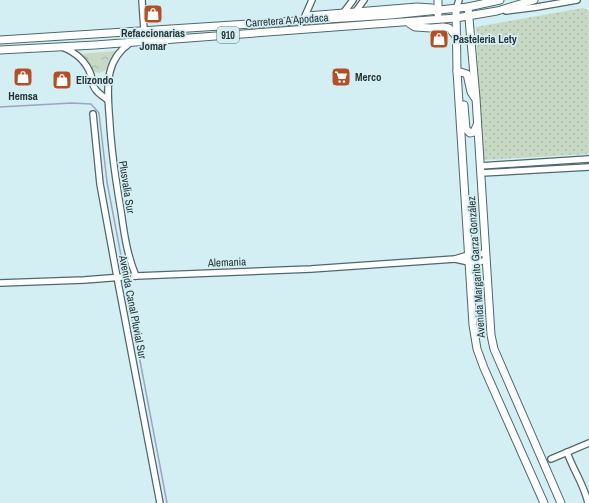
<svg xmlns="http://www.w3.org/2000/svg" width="589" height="503" font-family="'Archivo Narrow',sans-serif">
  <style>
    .grass { fill: url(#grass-dots) }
    .forest { fill: url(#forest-crowns) }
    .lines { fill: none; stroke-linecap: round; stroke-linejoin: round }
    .stream { stroke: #9da3c2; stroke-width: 1.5 }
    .minor-casing { stroke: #4f686c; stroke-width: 8 }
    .major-casing { stroke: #4f686c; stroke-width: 9 }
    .minor { stroke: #fff; stroke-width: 5.5 }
    .major { stroke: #fff; stroke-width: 7 }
    .labels { text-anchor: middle; stroke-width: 3.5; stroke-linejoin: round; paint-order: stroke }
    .shield { fill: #d3eff4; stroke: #5c6b6e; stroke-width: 1 }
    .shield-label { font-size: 10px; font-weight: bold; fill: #293335 }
    .street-label { font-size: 11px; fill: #293335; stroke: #d3eff4 }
    .poi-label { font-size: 11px; font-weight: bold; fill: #293335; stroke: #d3eff4; text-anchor: start }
  </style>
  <defs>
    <pattern id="grass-dots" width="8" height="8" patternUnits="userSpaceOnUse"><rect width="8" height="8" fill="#c7d8c5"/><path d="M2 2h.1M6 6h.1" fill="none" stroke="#abbaaa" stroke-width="1.8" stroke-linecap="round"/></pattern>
    <pattern id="forest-crowns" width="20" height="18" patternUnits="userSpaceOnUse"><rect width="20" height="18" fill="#c7d8c5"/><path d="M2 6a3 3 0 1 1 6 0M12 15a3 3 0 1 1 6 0" fill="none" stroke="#abbaaa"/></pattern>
  </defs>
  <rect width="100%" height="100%" fill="#d3eff4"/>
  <g class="grass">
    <polygon points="583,8 589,11 589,154 483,160 476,27"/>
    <polygon points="589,162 589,165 481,170 481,168"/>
  </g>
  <g class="forest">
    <polygon points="433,15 55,41 42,40"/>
    <polygon points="116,51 106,70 100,73 93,72 85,59 80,54"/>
  </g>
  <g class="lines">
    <g class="stream">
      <polyline points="0,107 72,103 91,104 99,113 107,182 123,266"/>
      <polyline points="127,292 167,503"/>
    </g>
    <g class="minor-casing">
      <g id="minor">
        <polyline points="142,0 144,30"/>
        <polyline points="456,9 459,0"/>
        <polyline points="356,11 364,0"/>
        <polyline points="506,11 537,7 577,0"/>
        <polyline points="344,12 353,0"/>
        <polyline points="305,16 312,0"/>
        <path d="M130,43C120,50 113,59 110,72C106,89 109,108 110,126C112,155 116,182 121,211C124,233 127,255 136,276"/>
        <path d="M62,47C75,52 86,61 91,75C92,80 92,86 96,90C99,94 104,97 108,100"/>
        <polyline points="93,114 100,184 117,277 160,503"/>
        <polyline points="480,166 589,159"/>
        <polyline points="481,173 589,167"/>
        <polyline points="455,259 469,262 485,261"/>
        <polyline points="0,283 84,280 136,276 311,269 455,259 468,255 485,253"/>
        <path d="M567,452C573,470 584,484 588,503"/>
        <polyline points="551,459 589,443"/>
      </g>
    </g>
    <g class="major-casing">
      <g id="major">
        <polyline points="468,7 476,98 491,335 494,349 561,503"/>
        <polyline points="456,9 457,71 473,325 477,349 484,368 544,503"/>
        <polyline points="438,14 438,0"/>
        <polyline points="307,16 417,7 432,8"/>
        <polyline points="410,24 415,27 431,28 443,27 449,28 457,37"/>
        <polyline points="0,40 391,15 468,7 500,0"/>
        <polyline points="0,50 95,45 456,18 497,11 534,0"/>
        <polyline points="457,71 467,74 471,92 475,98"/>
        <polyline points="464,105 466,129 470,133 474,132 477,125"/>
      </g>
    </g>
    <use href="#minor" class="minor"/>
    <use href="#major" class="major"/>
  </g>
  <defs>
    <g id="shop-square" transform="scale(1)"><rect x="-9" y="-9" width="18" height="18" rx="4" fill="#b54e25" stroke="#d3eff4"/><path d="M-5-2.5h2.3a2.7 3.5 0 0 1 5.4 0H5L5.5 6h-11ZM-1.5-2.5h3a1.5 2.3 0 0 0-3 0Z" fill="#fff"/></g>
    <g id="supermarket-square" transform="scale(1)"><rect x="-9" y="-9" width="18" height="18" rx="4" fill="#b54e25" stroke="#d3eff4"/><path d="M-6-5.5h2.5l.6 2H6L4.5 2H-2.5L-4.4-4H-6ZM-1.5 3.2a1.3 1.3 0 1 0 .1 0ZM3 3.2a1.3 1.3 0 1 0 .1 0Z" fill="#fff"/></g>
  </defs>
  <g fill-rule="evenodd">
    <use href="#shop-square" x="153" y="14"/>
    <use href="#shop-square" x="439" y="39"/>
    <use href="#shop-square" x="23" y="77"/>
    <use href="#supermarket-square" x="341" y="77"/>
    <use href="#shop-square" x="62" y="80"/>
  </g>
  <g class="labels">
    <rect class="shield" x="217" y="27" width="22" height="16" rx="3"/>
    <g class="shield-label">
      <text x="228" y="39">910</text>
    </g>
    <g class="street-label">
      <text transform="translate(287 20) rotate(-4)" y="4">Carretera A Apodaca</text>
      <text transform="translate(127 187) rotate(81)" y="4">Plusvalia Sur</text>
      <text transform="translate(227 262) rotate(-2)" y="4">Alemania</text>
      <text transform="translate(476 267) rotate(-94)" y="4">Avenida Margarito Garza González</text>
      <text transform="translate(133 307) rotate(79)" y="4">Avenida Canal Pluvial Sur</text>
    </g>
    <g class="poi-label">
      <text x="153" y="37" text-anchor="middle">Refaccionarias<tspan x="153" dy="13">Jomar</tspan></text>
      <text x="453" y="43">Pasteleria Lety</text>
      <text x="355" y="81">Merco</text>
      <text x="76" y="84">Elizondo</text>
      <text x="23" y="100" text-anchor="middle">Hemsa</text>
    </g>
  </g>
</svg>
